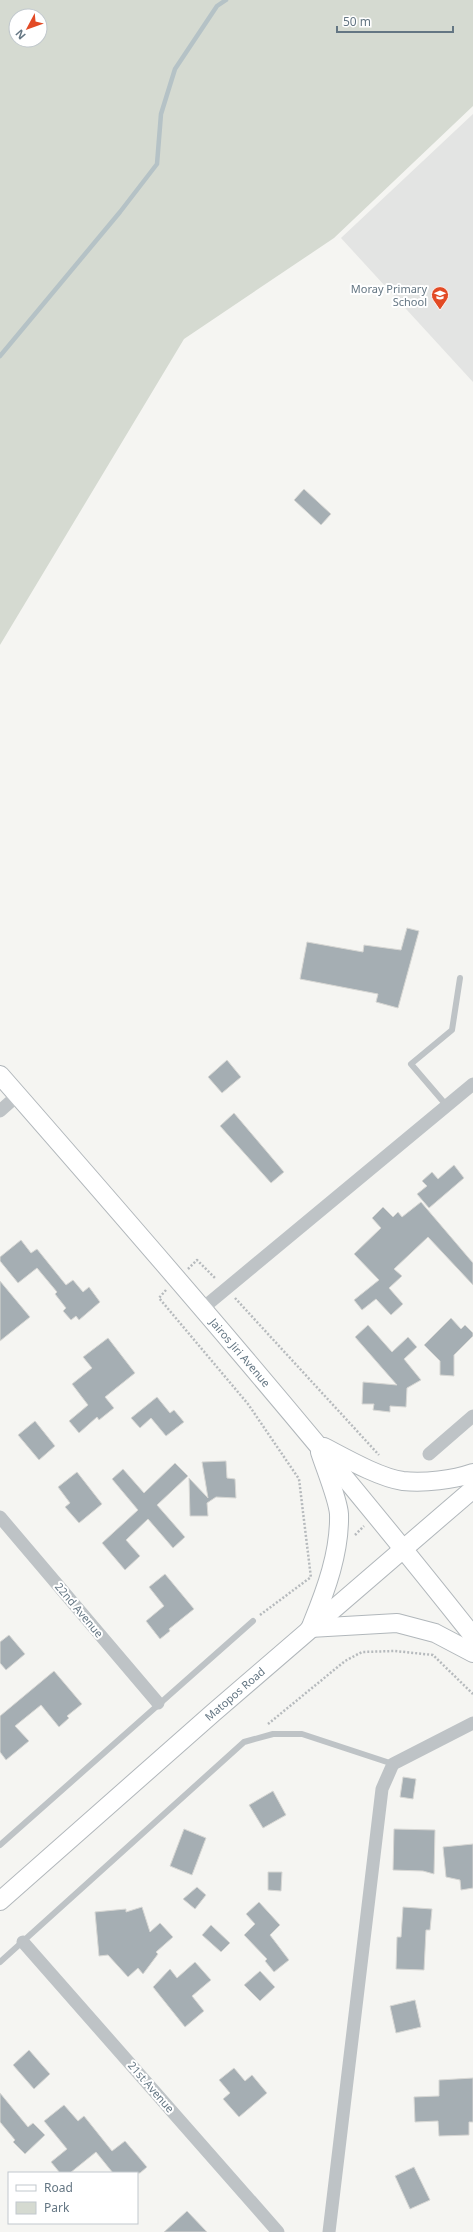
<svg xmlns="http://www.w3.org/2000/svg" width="473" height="2232" font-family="'Noto Sans',sans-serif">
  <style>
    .built { fill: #e3e4e3 }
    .green { fill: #d5dad1; fill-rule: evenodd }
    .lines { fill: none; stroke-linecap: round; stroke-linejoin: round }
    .stream { stroke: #b5c2c6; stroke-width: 4.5 }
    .building { fill: #a5aeb3; stroke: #d7d7d4 }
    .secondary-casing { stroke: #b1b7bb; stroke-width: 20 }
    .path { stroke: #b6babd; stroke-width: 2.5; stroke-dasharray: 2 2; stroke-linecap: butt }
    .lane { stroke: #bec3c6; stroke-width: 6 }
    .street { stroke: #bec3c6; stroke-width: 13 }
    .secondary { stroke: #fff; stroke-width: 18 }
    .labels { text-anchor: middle; stroke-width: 4; stroke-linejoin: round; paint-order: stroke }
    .poi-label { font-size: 11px; fill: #647683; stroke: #fff; text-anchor: end }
    .street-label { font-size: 11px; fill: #647683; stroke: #fff }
  </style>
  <rect width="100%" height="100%" fill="#f5f5f2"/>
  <polygon class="built" points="473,114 473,382 341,238"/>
  <path class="green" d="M0,0H473V106L334,238L184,339L0,645ZM16,16H40V40H16Z"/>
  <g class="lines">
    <polyline class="stream" points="0,356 120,212 157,164 161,114 175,69 217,6 226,0"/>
  </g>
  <g class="building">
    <polygon points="304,489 331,514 321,525 294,500"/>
    <polygon points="407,928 419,931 398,1008 376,1002 378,994 300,979 307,942 363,952 364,945 401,950"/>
    <polygon points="227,1060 241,1077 222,1093 208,1077"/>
    <polygon points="234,1113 284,1172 271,1183 220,1126"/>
    <polygon points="454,1165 464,1178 429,1208 417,1194 427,1186 422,1181 432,1172 438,1179"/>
    <polygon points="421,1202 473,1263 473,1285 428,1237 394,1269 402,1276 389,1288 403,1304 391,1315 376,1299 362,1310 354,1300 379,1280 354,1254 381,1228 372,1218 383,1207 393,1217 398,1212 402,1217"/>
    <polygon points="21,1240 31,1253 37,1249 66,1285 73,1280 83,1292 89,1287 100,1302 79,1320 76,1316 71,1320 63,1311 66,1308 55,1294 57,1292 37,1268 18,1283 0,1261 0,1257"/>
    <polygon points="0,1281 30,1317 0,1341"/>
    <polygon points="451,1318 461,1329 465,1325 473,1333 473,1336 454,1355 454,1376 440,1375 440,1361 424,1345"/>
    <polygon points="368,1325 392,1352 408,1337 417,1347 404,1359 421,1380 407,1388 406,1407 390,1406 390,1412 373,1410 374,1404 362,1404 363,1382 397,1385 355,1337"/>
    <polygon points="108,1338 135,1373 105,1397 114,1408 99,1420 97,1417 79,1433 69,1421 88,1405 72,1384 92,1368 83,1357"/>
    <polygon points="157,1397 170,1413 174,1410 184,1422 166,1436 151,1418 140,1428 131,1418"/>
    <polygon points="35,1421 55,1446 39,1460 18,1435"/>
    <polygon points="226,1461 227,1478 235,1479 236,1498 216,1497 207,1503 208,1516 190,1516 189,1478 208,1498 202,1462"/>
    <polygon points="175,1463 188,1476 157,1505 185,1537 173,1548 148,1519 126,1540 140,1556 125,1570 102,1543 138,1510 112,1479 123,1469 144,1493"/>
    <polygon points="77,1472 102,1504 79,1523 65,1507 70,1503 58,1487"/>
    <polygon points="165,1574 194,1609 169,1629 170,1631 160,1639 146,1621 164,1606 149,1587"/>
    <polygon points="9,1635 25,1654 6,1670 0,1663 0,1642"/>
    <polygon points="54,1671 82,1704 67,1716 69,1718 59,1727 41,1705 15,1726 29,1741 6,1760 0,1752 0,1716"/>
    <polygon points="403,1777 416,1779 413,1799 400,1797"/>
    <polygon points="273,1791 286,1815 263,1828 249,1805"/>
    <polygon points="184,1829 206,1838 192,1875 170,1866"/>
    <polygon points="394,1829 435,1830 434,1874 423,1871 393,1870"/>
    <polygon points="473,1844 473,1888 461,1890 460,1880 446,1877 443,1847"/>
    <polygon points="268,1872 282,1872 281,1891 268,1890"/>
    <polygon points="197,1887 206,1895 195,1909 183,1899"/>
    <polygon points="259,1902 280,1925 270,1935 289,1960 274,1972 265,1961 267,1959 244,1935 255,1924 246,1914"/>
    <polygon points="142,1907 150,1932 160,1923 173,1937 156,1952 158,1954 143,1974 138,1968 128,1977 108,1955 99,1956 95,1912 126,1909 126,1912"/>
    <polygon points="403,1907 432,1909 430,1930 426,1930 424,1970 396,1969 397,1937 401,1937"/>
    <polygon points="211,1925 230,1943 221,1952 202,1935"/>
    <polygon points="195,1962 211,1980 192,1996 204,2011 185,2027 153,1987 170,1969 177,1978"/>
    <polygon points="260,1971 275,1987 260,2001 244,1985"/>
    <polygon points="415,2000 421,2027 396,2033 390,2006"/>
    <polygon points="29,2050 50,2074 34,2089 13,2065"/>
    <polygon points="234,2068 245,2081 252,2075 267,2093 239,2117 223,2099 230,2093 219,2080"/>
    <polygon points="473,2078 473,2122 469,2122 469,2135 439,2136 438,2121 415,2122 414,2097 439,2096 439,2080"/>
    <polygon points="0,2093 28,2127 33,2123 45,2135 25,2154 13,2142 15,2140 0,2122"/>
    <polygon points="64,2105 78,2121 84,2116 112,2151 125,2141 147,2167 140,2173 113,2173 96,2152 70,2173 60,2173 51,2162 67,2149 44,2121"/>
    <polygon points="414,2167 430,2200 410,2209 395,2176"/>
    <polygon points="187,2211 207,2232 164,2232"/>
  </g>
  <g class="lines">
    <g class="secondary-casing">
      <g id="secondary">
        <path id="s1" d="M0,1075C161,1259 321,1444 473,1636"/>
        <path d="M324,1447C345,1458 380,1478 403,1481C425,1483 453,1480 473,1473"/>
        <path d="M312,1624C326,1590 340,1552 339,1514C338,1499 325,1468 320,1452"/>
        <polyline points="310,1628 397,1623 435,1633 473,1653"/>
        <path id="s2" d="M0,1901L213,1713L473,1489"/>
      </g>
    </g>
    <g class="path">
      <polyline points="188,1269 197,1260 216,1279"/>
      <polyline points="166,1290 159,1298 248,1404 299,1479 311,1578"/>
      <polyline points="235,1298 379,1455"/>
      <polyline points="355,1535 364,1526"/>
      <polyline points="260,1615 311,1577"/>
      <polyline points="268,1724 345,1661 362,1652 395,1651 433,1655 473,1694"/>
    </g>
    <g class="lane">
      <polyline points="447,1106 411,1064 452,1030 460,978"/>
      <polyline points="0,1845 253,1621"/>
      <polyline points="0,1962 244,1742 273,1734 302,1734 393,1764"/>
    </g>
    <g class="street">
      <polyline points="0,1111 18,1095"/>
      <polyline points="203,1308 473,1084"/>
      <polyline points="429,1454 473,1416"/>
      <polyline points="0,1517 158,1703"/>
      <polyline points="23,1942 278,2232"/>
      <polyline points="329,2232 382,1789 393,1764 473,1723"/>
    </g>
    <use href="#secondary" class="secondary"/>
  </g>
  <defs>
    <g id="school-pin" transform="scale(0.9)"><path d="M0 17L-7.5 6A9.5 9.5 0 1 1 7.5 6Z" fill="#e24a25" stroke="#fff"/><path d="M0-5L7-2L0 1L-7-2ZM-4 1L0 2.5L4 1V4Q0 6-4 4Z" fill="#fff"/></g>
  </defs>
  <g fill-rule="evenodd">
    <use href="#school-pin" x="440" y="295"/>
  </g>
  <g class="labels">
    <g class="poi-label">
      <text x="427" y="293">Moray Primary<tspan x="427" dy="13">School</tspan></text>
    </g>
    <g class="street-label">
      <text dy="4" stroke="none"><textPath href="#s1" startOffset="367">Jairos Jiri Avenue</textPath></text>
      <text transform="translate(79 1610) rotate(50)" y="4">22nd Avenue</text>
      <text dy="4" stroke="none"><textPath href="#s2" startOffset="313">Matopos Road</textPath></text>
      <text transform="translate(151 2087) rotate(49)" y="4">21st Avenue</text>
    </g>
  </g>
  <rect x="8" y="2172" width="130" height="52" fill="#ffffff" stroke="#c1c8cd"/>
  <rect x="16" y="2185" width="20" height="6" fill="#ffffff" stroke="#c1c8cd"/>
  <text x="44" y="2192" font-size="12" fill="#647683">Road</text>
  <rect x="16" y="2202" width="20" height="12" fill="#d5dad1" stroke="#c1c8cd"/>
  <text x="44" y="2212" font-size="12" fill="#647683">Park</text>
  <g transform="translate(28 28) rotate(229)"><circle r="19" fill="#ffffff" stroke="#c1c8cd"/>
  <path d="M0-3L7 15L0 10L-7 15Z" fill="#e24a25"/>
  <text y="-6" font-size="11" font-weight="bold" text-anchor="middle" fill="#647683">N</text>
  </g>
  <path d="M337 26v6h116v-6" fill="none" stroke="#647683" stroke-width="2"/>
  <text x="343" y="26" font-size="12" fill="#647683" stroke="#ffffff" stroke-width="3" paint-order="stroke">50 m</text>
</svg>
